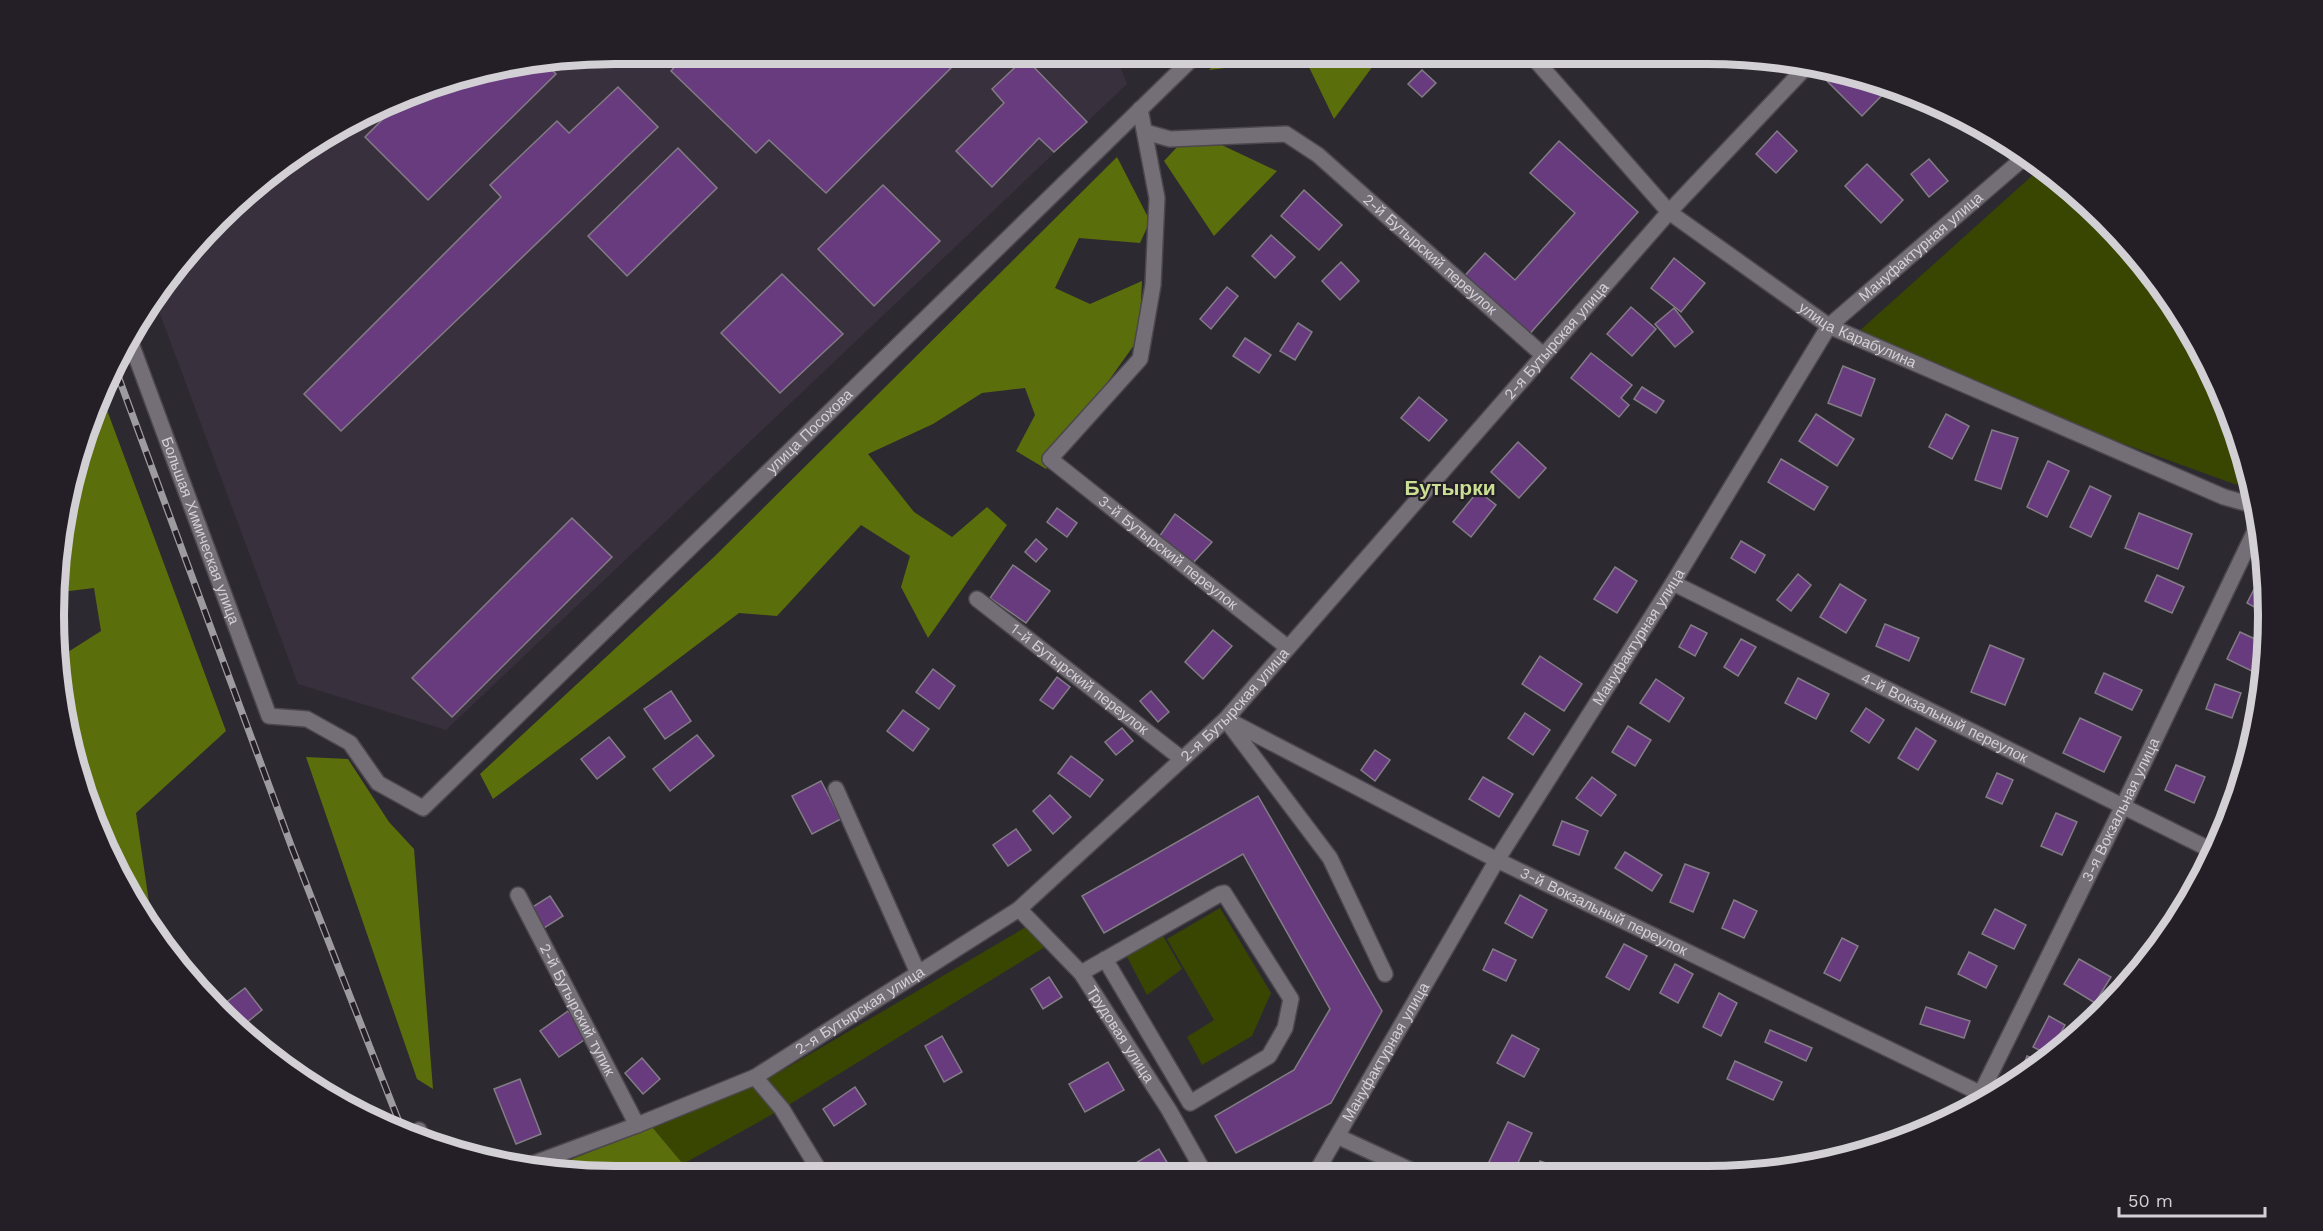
<svg xmlns="http://www.w3.org/2000/svg" width="2323" height="1231" font-family="'Work Sans',sans-serif">
  <style>
    .built { fill: #38303c }
    .green { fill: #394601 }
    .forest { fill: #5b6e0c }
    .building { fill: #683b7e; stroke: #827c85; stroke-width: 1.5 }
    .lines { fill: none; stroke-linecap: round; stroke-linejoin: round }
    .minor-casing { stroke: #4b474d; stroke-width: 18 }
    .minor { stroke: #746f77; stroke-width: 15 }
    .rail-casing { stroke: #9e9ba0; stroke-width: 7 }
    .rail { stroke: #241f26; stroke-width: 4.5; stroke-dasharray: 14; stroke-linecap: butt }
    .labels { text-anchor: middle; stroke-width: 4.5; stroke-linejoin: round; paint-order: stroke }
    .street-label { font-size: 15px; fill: #d3d0d5; stroke: #241f26 }
    .district-label { font-size: 21px; font-weight: bold; fill: #cadf94; stroke: #241f26 }
    .rim { fill: none; stroke: #d3d0d5; stroke-width: 8 }
  </style>
  <rect width="100%" height="100%" fill="#2d2930"/>
  <polygon class="built" points="616,54 1110,55 1119,64 1127,84 446,730 298,684 154,298 273,170 435,84"/>
  <g class="green">
    <polygon points="2043,166 2130,246 2184,322 2235,429 2237,485 1846,343"/>
    <polygon points="1220,908 1271,993 1252,1036 1202,1065 1187,1037 1214,1020 1167,939"/>
    <polygon points="1031,924 1053,942 782,1109 683,1164 652,1127 761,1083"/>
    <polygon points="1163,936 1182,969 1147,995 1126,955"/>
  </g>
  <g class="forest">
    <polygon points="1224,55 1381,55 1334,119 1308,65 1280,61 1209,70"/>
    <polygon points="1192,131 1277,171 1214,236 1164,161"/>
    <polygon points="1117,157 1150,221 1140,243 1079,238 1055,288 1090,304 1142,281 1139,338 1046,469 1016,451 1035,415 1025,388 982,393 933,424 868,454 914,512 952,537 987,507 1007,525 928,638 901,587 910,556 861,525 777,616 739,613 493,799 480,774 714,557"/>
    <polygon points="104,402 226,731 136,813 152,923 147,925 97,831 57,659 101,631 94,588 61,592 73,471"/>
    <polygon points="306,757 348,759 389,822 414,849 433,1089 417,1079"/>
    <polygon points="652,1127 683,1164 666,1176 579,1176 552,1171 550,1168"/>
  </g>
  <g class="building">
    <polygon points="671,54 965,54 826,193 769,140 756,153 671,71 679,62"/>
    <polygon points="1025,58 1087,122 1054,152 1039,138 992,187 956,151 1004,103 992,89"/>
    <polygon points="547,65 556,74 428,200 365,137 398,104 435,84"/>
    <polygon points="1422,70 1436,83 1422,97 1408,84"/>
    <polygon points="1836,70 1853,73 1890,87 1862,116 1826,80"/>
    <polygon points="618,87 658,127 341,431 304,394 501,197 490,185 557,121 569,133"/>
    <polygon points="1975,124 2002,141 1993,147"/>
    <polygon points="1777,131 1797,151 1776,173 1756,154"/>
    <polygon points="1559,141 1638,212 1526,338 1461,280 1485,253 1515,280 1575,213 1530,173"/>
    <polygon points="678,148 717,188 627,276 588,236"/>
    <polygon points="1929,159 1948,181 1929,197 1911,174"/>
    <polygon points="1867,164 1903,200 1881,223 1845,186"/>
    <polygon points="883,185 940,241 874,306 818,249"/>
    <polygon points="1304,190 1342,225 1319,250 1281,216"/>
    <polygon points="1271,235 1295,257 1275,278 1252,256"/>
    <polygon points="1674,258 1705,283 1681,312 1651,288"/>
    <polygon points="1341,262 1359,281 1340,300 1322,281"/>
    <polygon points="782,274 843,334 780,393 721,333"/>
    <polygon points="1227,287 1238,296 1211,329 1200,319"/>
    <polygon points="1631,307 1656,329 1632,356 1607,334"/>
    <polygon points="1674,308 1693,332 1675,347 1655,324"/>
    <polygon points="1298,323 1312,332 1295,360 1280,351"/>
    <polygon points="1245,338 1271,355 1259,373 1233,356"/>
    <polygon points="1591,353 1632,385 1621,398 1629,405 1619,417 1571,378"/>
    <polygon points="1843,366 1875,379 1861,416 1828,403"/>
    <polygon points="1642,387 1664,401 1656,413 1634,399"/>
    <polygon points="1419,397 1447,420 1429,441 1401,418"/>
    <polygon points="1816,414 1854,439 1837,466 1799,441"/>
    <polygon points="1946,414 1969,426 1952,459 1929,447"/>
    <polygon points="1992,430 2018,438 2001,489 1975,480"/>
    <polygon points="1518,442 1546,468 1519,498 1491,472"/>
    <polygon points="1781,459 1828,487 1814,510 1768,482"/>
    <polygon points="2048,461 2069,471 2047,517 2027,507"/>
    <polygon points="2090,486 2111,496 2091,537 2070,527"/>
    <polygon points="1478,491 1496,505 1471,537 1453,522"/>
    <polygon points="1057,508 1077,523 1067,537 1047,522"/>
    <polygon points="2139,513 2192,534 2178,569 2125,548"/>
    <polygon points="1175,514 1212,542 1193,563 1159,537"/>
    <polygon points="572,518 612,557 452,717 412,678"/>
    <polygon points="1036,539 1047,549 1036,562 1025,552"/>
    <polygon points="1741,541 1765,555 1755,573 1731,558"/>
    <polygon points="1013,565 1050,591 1026,623 990,598"/>
    <polygon points="1615,567 1637,581 1617,613 1594,599"/>
    <polygon points="2265,568 2267,614 2247,603"/>
    <polygon points="1798,574 1811,585 1791,611 1777,600"/>
    <polygon points="2157,575 2184,587 2172,613 2145,601"/>
    <polygon points="1840,584 1866,600 1846,633 1820,617"/>
    <polygon points="1885,624 1919,638 1909,661 1876,646"/>
    <polygon points="1691,625 1707,633 1695,656 1679,647"/>
    <polygon points="1213,630 1232,646 1203,679 1185,662"/>
    <polygon points="2240,632 2268,645 2267,655 2258,674 2227,659"/>
    <polygon points="1741,639 1756,647 1738,676 1724,667"/>
    <polygon points="1990,645 2024,659 2005,705 1971,692"/>
    <polygon points="1540,656 1582,684 1564,711 1522,684"/>
    <polygon points="933,669 955,686 939,709 916,692"/>
    <polygon points="2104,673 2142,690 2132,710 2095,693"/>
    <polygon points="1057,677 1070,687 1053,709 1040,700"/>
    <polygon points="1798,678 1829,694 1816,719 1785,703"/>
    <polygon points="1656,679 1684,698 1669,722 1640,703"/>
    <polygon points="2215,684 2241,693 2232,718 2206,709"/>
    <polygon points="671,691 691,721 665,739 644,709"/>
    <polygon points="1151,691 1169,712 1158,722 1140,701"/>
    <polygon points="1866,708 1884,720 1869,743 1851,731"/>
    <polygon points="903,710 929,729 913,751 887,731"/>
    <polygon points="1525,713 1550,730 1533,755 1508,738"/>
    <polygon points="2080,718 2121,737 2104,772 2063,753"/>
    <polygon points="1628,726 1651,740 1635,766 1612,752"/>
    <polygon points="1122,728 1133,741 1116,755 1105,742"/>
    <polygon points="1916,728 1936,741 1918,770 1898,758"/>
    <polygon points="697,735 714,756 670,791 653,769"/>
    <polygon points="609,737 625,757 597,779 581,759"/>
    <polygon points="1375,750 1390,760 1375,781 1361,770"/>
    <polygon points="1071,756 1103,780 1090,797 1058,773"/>
    <polygon points="2176,765 2205,777 2194,803 2165,790"/>
    <polygon points="1997,773 2013,780 2002,804 1986,797"/>
    <polygon points="1483,777 1513,794 1499,817 1469,799"/>
    <polygon points="1592,777 1616,795 1601,816 1576,798"/>
    <polygon points="821,781 841,819 812,834 792,796"/>
    <polygon points="1050,795 1071,817 1053,834 1033,811"/>
    <polygon points="1258,796 1382,1011 1331,1103 1236,1153 1215,1116 1294,1070 1330,1009 1243,854 1104,933 1082,896"/>
    <polygon points="2056,813 2077,822 2062,855 2041,846"/>
    <polygon points="1562,821 1588,831 1579,855 1553,845"/>
    <polygon points="1016,829 1031,850 1008,866 993,845"/>
    <polygon points="1625,852 1662,875 1652,891 1615,868"/>
    <polygon points="1685,864 1709,873 1693,912 1670,902"/>
    <polygon points="1520,895 1547,910 1532,938 1505,923"/>
    <polygon points="550,896 563,916 544,928 531,908"/>
    <polygon points="1734,900 1757,911 1744,938 1722,928"/>
    <polygon points="1995,909 2026,925 2014,949 1982,934"/>
    <polygon points="1842,938 1858,946 1840,981 1824,973"/>
    <polygon points="1624,944 1647,956 1629,990 1606,977"/>
    <polygon points="1493,949 1516,960 1506,981 1483,970"/>
    <polygon points="1969,952 1997,966 1986,988 1958,974"/>
    <polygon points="2079,959 2111,977 2095,1003 2064,984"/>
    <polygon points="1675,964 1693,974 1678,1003 1660,993"/>
    <polygon points="1049,977 1062,997 1043,1009 1031,989"/>
    <polygon points="245,988 262,1010 240,1028 216,1010"/>
    <polygon points="1719,993 1737,1003 1721,1036 1703,1027"/>
    <polygon points="1926,1007 1970,1021 1964,1038 1920,1024"/>
    <polygon points="568,1011 587,1038 559,1057 540,1031"/>
    <polygon points="2049,1016 2065,1025 2049,1055 2033,1047"/>
    <polygon points="1770,1030 1812,1048 1806,1061 1765,1042"/>
    <polygon points="1512,1035 1539,1049 1524,1077 1497,1063"/>
    <polygon points="942,1036 962,1072 944,1082 925,1046"/>
    <polygon points="2027,1056 2043,1062 2041,1066 2027,1074 2021,1072"/>
    <polygon points="642,1058 660,1079 643,1094 625,1073"/>
    <polygon points="1735,1061 1782,1082 1773,1100 1727,1079"/>
    <polygon points="1108,1062 1124,1090 1085,1112 1069,1084"/>
    <polygon points="520,1079 541,1134 516,1144 494,1089"/>
    <polygon points="855,1087 866,1104 834,1126 823,1109"/>
    <polygon points="1508,1122 1532,1133 1513,1173 1489,1162"/>
    <polygon points="1159,1149 1174,1174 1126,1174 1124,1170"/>
    <polygon points="1540,1161 1557,1167 1554,1173 1536,1173"/>
  </g>
  <g class="lines">
    <g class="minor-casing">
      <g id="minor">
        <path id="s1" d="M1531,55L1669,212L1829,326L2224,497L2256,506"/>
        <path id="s2" d="M1140,109L1157,198L1153,285L1140,359L1050,459L1287,647"/>
        <path id="s3" d="M1145,132L1170,139L1286,134L1318,155L1543,355"/>
        <path id="s4" d="M131,343L269,716L307,719L350,743L378,783L423,808L1196,55"/>
        <path id="s5" d="M1673,583L2215,852"/>
        <path id="s6" d="M977,599L1182,759"/>
        <path id="s7" d="M1226,719L1497,860L1988,1097"/>
        <polyline points="1229,724 1330,858 1385,974"/>
        <polyline points="836,789 918,973"/>
        <path id="s8" d="M518,895L637,1125"/>
        <path id="s9" d="M1019,909L1081,973L1169,1110L1205,1174"/>
        <polyline points="1081,973 1220,894 1224,893 1291,999 1285,1028 1269,1056 1190,1103 1105,959"/>
        <polyline points="755,1077 782,1109 822,1175"/>
        <path id="s10" d="M1976,1103L2123,806L2254,533L2257,512"/>
        <polyline points="419,1130 423,1140"/>
        <polyline points="1339,1137 1417,1173"/>
        <path id="s11" d="M524,1167L637,1125L755,1077L1019,909L1226,719L1669,212L1807,66"/>
        <path id="s12" d="M1315,1174L1497,860L1673,583L1829,326L2026,156"/>
      </g>
    </g>
    <use href="#minor" class="minor"/>
    <g class="rail-casing">
      <polyline id="rail" points="117,373 292,848 403,1132"/>
    </g>
    <use href="#rail" class="rail"/>
  </g>
  <g class="labels">
    <g class="street-label">
      <text dy="5" stroke="none"><textPath href="#s12" startOffset="1113">Мануфактурная улица</textPath></text>
      <text dy="5" stroke="none"><textPath href="#s3" startOffset="330">2-й Бутырский переулок</textPath></text>
      <text dy="5" stroke="none"><textPath href="#s1" startOffset="435">улица Карабулина</textPath></text>
      <text dy="5" stroke="none"><textPath href="#s11" startOffset="1344">2-я Бутырская улица</textPath></text>
      <text dy="5" stroke="none"><textPath href="#s4" startOffset="1125">улица Посохова</textPath></text>
      <text dy="5" stroke="none"><textPath href="#s4" startOffset="200">Большая Химическая улица</textPath></text>
      <text dy="5" stroke="none"><textPath href="#s2" startOffset="538">3-й Бутырский переулок</textPath></text>
      <text dy="5" stroke="none"><textPath href="#s12" startOffset="627">Мануфактурная улица</textPath></text>
      <text dy="5" stroke="none"><textPath href="#s6" startOffset="130">1-й Бутырский переулок</textPath></text>
      <text dy="5" stroke="none"><textPath href="#s11" startOffset="858">2-я Бутырская улица</textPath></text>
      <text dy="5" stroke="none"><textPath href="#s5" startOffset="303">4-й Вокзальный переулок</textPath></text>
      <text dy="5" stroke="none"><textPath href="#s10" startOffset="327">3-я Вокзальная улица</textPath></text>
      <text dy="5" stroke="none"><textPath href="#s7" startOffset="424">3-й Вокзальный переулок</textPath></text>
      <text dy="5" stroke="none"><textPath href="#s8" startOffset="129">2-й Бутырский тупик</textPath></text>
      <text dy="5" stroke="none"><textPath href="#s11" startOffset="372">2-я Бутырская улица</textPath></text>
      <text dy="5" stroke="none"><textPath href="#s9" startOffset="162">Трудовая улица</textPath></text>
      <text dy="5" stroke="none"><textPath href="#s12" startOffset="141">Мануфактурная улица</textPath></text>
    </g>
    <g class="district-label">
      <text x="1450" y="495">Бутырки</text>
    </g>
  </g>
  <path d="M0 0H2323V1231H0ZM615 64H1707A551 551 0 0 1 2258 615V615A551 551 0 0 1 1707 1166H615A551 551 0 0 1 64 615V615A551 551 0 0 1 615 64Z" fill="#241f26" fill-rule="evenodd"/>
  <path class="rim" d="M615 64H1707A551 551 0 0 1 2258 615V615A551 551 0 0 1 1707 1166H615A551 551 0 0 1 64 615V615A551 551 0 0 1 615 64Z"/>
  <path d="M2119 1207v9h146v-9" fill="none" stroke="#d3d0d5" stroke-width="3"/>
  <text x="2128" y="1207" font-size="18" fill="#d3d0d5" stroke="#241f26" stroke-width="4.5" paint-order="stroke">50 m</text>
</svg>
